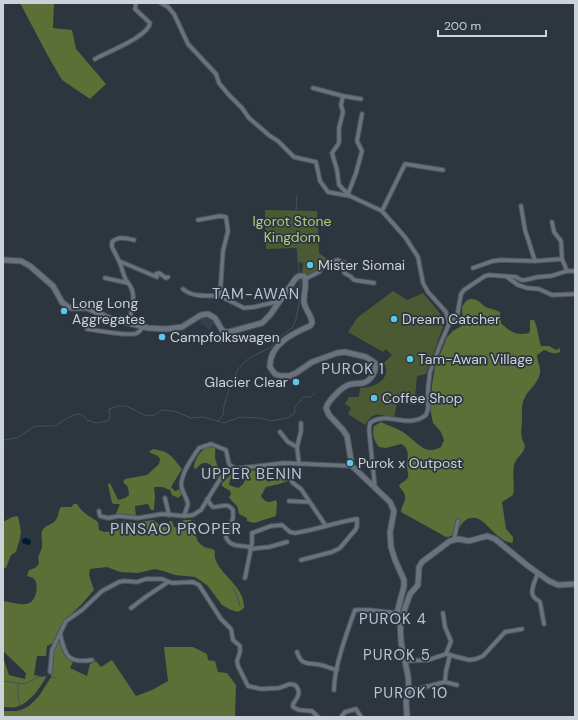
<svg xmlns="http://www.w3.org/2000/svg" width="578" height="720" font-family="'DM Sans',sans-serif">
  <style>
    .built { fill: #333f4e }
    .green { fill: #4c5a34 }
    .forest { fill: #5b6f36 }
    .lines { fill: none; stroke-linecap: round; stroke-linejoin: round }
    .stream { stroke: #3e5362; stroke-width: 1 }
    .river { stroke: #001c2f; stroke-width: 6 }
    .street-casing { stroke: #4c535b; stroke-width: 5.5 }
    .secondary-casing { stroke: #4c535b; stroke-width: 7 }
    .street { stroke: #69727d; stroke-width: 3.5 }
    .secondary { stroke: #69727d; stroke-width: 5 }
    .poi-dot { fill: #5bc8e7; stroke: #2d353f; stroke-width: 1.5 }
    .labels { text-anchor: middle; stroke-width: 3.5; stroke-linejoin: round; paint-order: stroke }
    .park-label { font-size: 14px; fill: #b1cf7c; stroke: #2d353f }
    .poi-label { font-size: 14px; fill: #cdd2d8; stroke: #2d353f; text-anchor: start }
    .neighbourhood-label { font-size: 15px; letter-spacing: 1px; fill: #bac4d1; stroke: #2d353f }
    .quarter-label { font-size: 16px; letter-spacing: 1px; fill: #bac4d1; stroke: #2d353f }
  </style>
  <rect width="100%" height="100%" fill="#2d353f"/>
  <polygon class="built" points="208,316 215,323 210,330 201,324 200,318"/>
  <g class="green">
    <polygon points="265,210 317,211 319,253 330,261 326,263 317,271 308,276 302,272 303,263 298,262 297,248 266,249"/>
    <path d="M393,291L407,300L423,293L439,312L444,324L426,374L417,376L415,397L416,405L397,403L394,418C381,414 372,411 365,425L348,414L351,408L345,404L349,397H359L360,388C375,388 392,379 384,363L392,355L386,349L383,352L348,332L357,318Z"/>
  </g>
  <g class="forest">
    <polygon points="20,3 54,3 53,28 72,30 76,49 106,84 90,99 62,80 48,56"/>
    <path d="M470,299C481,299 480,305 488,308C492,309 496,310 500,312L501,323C510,332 517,336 529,333L530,330V320H534C538,328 538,337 541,346H549L556,350L559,349L560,347V352C554,355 550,352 544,350L537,355C537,361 541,367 540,373C538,384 529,389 525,397C521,405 522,410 522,418C522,430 519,434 525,446C524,454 516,457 514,465C512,475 515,485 513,495L502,502L506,529L513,537V541L512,543C497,541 486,520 476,518C457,516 463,537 446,537L401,512C401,505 408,500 404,493C402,489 400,489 399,485C401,483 405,481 407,479C410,475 407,471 407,467C407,458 411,449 401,444L386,448L379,447C373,440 372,434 374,426L381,422C388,426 395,427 401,431C416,439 423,457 441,447L444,440L441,432L433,423L430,408L432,385L435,367L447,337L453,331L463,325L462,307L466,301Z"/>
    <path d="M207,446L215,448C216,452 214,457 216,461C217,467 220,468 219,474L216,478L212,473L213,467C206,460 201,462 196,469L194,468C194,459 200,452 207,446Z"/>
    <path d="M153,449C171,452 171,456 182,469L171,487L175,491L180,489L182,491V494L178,498L172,495L170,490L162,487H154L155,496L154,510H151L148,504L135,506L136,517L118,515L116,514L120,504H114L112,503L108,484L110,483L118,500L125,498L129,495L128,487L123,482L125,479L147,475L159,464L160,459L158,456L149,452Z"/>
    <path d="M276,468H279L280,478H287L288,481L279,484L266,487L261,496C265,503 269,503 276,500L277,503L276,516L254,523L247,521V518L239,514C237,501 233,505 229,497L231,494L230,491L222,486V483L232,473L233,475L230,480L229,485L238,488C244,485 248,478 245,471L261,470L264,477L268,482L276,479Z"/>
    <path d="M74,504H77C82,513 90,516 98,522L99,530L104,532L117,531L119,528L121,521L134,523L153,520L163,527H167L170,521H172L174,527L179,528L183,525V520H191C194,528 195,542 203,546C207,549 211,547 215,551C211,571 245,583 244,608L238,612L231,610L222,605L207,585L195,577L175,575L163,571L155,569L138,573L120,572L107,567L90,569L89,575L94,590L81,605L65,620L53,643L47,646L46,656H37L34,675L46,677C41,687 29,704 16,707C12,708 7,707 3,707V657L9,675L25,679L26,673L3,651V601C11,602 24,607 31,602C37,598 39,582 33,578C32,577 29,577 27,576L29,570L35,568L39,564C37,553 41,554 42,546C43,540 39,533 44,528C49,524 54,524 57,518C59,514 58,511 61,507H71Z"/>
    <polygon points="18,516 21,531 20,538 16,552 11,555 6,568 3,568 3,522 12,517"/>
    <path d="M59,638C62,648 64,657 73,662L70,668L87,676L90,664L96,661L101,667L112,660L136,696L152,690L168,681L164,647H193L207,654L208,660L215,661L218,672L227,673L236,685L235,717H3V711H17L23,709L29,706L39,696L51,677L53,653Z"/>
  </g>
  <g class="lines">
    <g class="stream">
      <polyline points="297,195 295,226 299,272"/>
      <polyline points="218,421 223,415 224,406 230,386 238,369 249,358 271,347 279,337 293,327 296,319 299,303 300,280"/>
      <polyline points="3,440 17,438 35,426 54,426 67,418 77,414 83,415 87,420 96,423 108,421 110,416 109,409 118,406 126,406 147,416 155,415 161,410 174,411 191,418 203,417 224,423 240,417 261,418 270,421 287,418 294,414 295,408 303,397 310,397 315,393"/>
      <polyline points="3,531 4,530"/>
      <polyline points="232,587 236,593 240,606"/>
      <polyline points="51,677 56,678"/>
      <polyline points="3,681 25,684 38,677 47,676"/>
      <polyline points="18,685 18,698 20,706"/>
      <polyline points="20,710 21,711"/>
    </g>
    <polyline class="river" points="25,541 28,542"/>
    <g class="street-casing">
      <g id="street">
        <polyline points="161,3 168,7 174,14 188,44 216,74 219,83 228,94 242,108 249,118 270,136 278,141 294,157 316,162 320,181 328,192 350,196"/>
        <path d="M95,59C107,52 148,37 150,23L135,9L136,3"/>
        <polyline points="313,88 343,96 361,99"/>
        <polyline points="343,96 341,105 343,112 339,128 339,143 332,153 337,170 339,185 350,196 382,211 405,237 418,257 423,283 428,292 446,312 449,324"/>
        <polyline points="348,194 356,173 362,151 357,141 362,114"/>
        <polyline points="521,206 525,230 535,261"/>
        <polyline points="382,211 405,164 443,170"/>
        <polyline points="198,220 220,216 226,217 228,231 223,251 220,296 244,308 254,307 280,301"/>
        <polyline points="552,222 554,232 561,241 562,259"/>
        <path d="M119,261L112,247V242C118,236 126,238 134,240"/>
        <polyline points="473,268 493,261 501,260 535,261 562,259 567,271"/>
        <polyline points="507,277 518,285 527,288 539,289 552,295 575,294"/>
        <path d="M105,278L128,283C138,294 131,310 129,323"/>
        <path d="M305,279L319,272L325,264L338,260L345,263C342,280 347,270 354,280L374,283"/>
        <path d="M128,283C123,277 123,269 119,261L157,277L156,274L159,273L166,278L168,277"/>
        <path d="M183,289C193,298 208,295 220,296"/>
        <path d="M87,329C96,330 130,337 137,333C140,332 141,329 143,326"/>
        <polyline points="280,432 288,442 297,447"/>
        <polyline points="299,464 297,447 301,431 301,423"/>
        <polyline points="290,478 293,483 301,489 326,526"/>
        <path d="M375,488L369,430L370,423C386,410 407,430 426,415L428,409V389L430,372L440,345L449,324L457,317L461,294L464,290L485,276L489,275L516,277L521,280H525L538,277L551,276L567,271H575"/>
        <polyline points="165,498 169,515"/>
        <path d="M207,499L211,505L213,507C222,507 227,502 233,510V518L226,537C230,548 241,545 251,547"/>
        <polyline points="289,501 309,502"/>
        <polyline points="99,511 100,516 108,518 119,516 138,518 162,514 184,516 193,515 201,510 222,476 231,469 284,463 352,466"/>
        <path d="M184,516L188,504C187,499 184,494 182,489C178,477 193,457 199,448L211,444L226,450L229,464L234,468"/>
        <polyline points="454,539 458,521"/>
        <polyline points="250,549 269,547 287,542"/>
        <path d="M538,573C536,579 528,593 535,598C536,600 539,600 540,602L544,624"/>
        <path d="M245,578L252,543V533L271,526L282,525L290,532L295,533C316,530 336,522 357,519V526L356,529L340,548L332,552L301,560"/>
        <polyline points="131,608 147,596 168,582"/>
        <polyline points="443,613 445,627 451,641 446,654"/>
        <path d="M60,633C65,655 67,664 92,660"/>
        <path d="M297,652C302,667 308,662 321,665C326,666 331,669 337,670"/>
        <polyline points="405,661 428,660 446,654 469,660 476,659 483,656 505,632 522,629"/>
        <path d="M50,672L52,650L66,621L82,610L102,591L119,582L124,581L137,582L146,579H162L172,583L193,582L199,585L221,619L231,629L233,640L240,646V652L237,661L238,666L248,686L261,689L279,688L290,684L295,685C302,692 298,697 293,704V707L299,710L312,711L318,717"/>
        <polyline points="445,682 446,671 450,655"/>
        <path d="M334,690C334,667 347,632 355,610H369L397,613"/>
        <polyline points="409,691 445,682 457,685"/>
        <polyline points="341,717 345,712 356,709 361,717"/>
      </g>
    </g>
    <g class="secondary-casing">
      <g id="secondary">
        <path d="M3,260L21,261L30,266L53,286L62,302L68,307L72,308H87L109,318L148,328L166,329L182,327L201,315L208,314L215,318L222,330L225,332H229L262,323L270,315L296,278L299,276H304C308,284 303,294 304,302C305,310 312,315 312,323L310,326C293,333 269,345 270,367L275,374L281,376H289L296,373L312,362L337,353L345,352L366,357L375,363C377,371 371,381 363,383C358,384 353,383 348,385C341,388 328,401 326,408L329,415L343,430L347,436L352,466L390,502L394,511L390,532L391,547L395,560L404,580V586L397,613L400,618"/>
        <polyline points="407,717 406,701 409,691 408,676 401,642 400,618 403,614 410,594 418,585 419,567 422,562 450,541 458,539 469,541 487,536 495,539 528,566 549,581 558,585 575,584"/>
      </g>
    </g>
    <use href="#street" class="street"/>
    <use href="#secondary" class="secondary"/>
  </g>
  <g class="poi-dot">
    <circle cx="310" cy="265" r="4"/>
    <circle cx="64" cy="311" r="4"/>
    <circle cx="394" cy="319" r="4"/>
    <circle cx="162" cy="337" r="4"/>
    <circle cx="410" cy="359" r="4"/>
    <circle cx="296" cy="382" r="4"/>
    <circle cx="374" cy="398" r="4"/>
    <circle cx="350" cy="463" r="4"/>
  </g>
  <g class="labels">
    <g class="park-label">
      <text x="292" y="226">Igorot Stone<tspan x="292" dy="16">Kingdom</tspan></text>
    </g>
    <g class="poi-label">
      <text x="318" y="270">Mister Siomai</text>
      <text x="72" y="308">Long Long<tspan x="72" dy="16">Aggregates</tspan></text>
      <text x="402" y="324">Dream Catcher</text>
      <text x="170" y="342">Campfolkswagen</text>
      <text x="418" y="364">Tam-Awan Village</text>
      <text x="288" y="387" text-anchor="end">Glacier Clear</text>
      <text x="382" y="403">Coffee Shop</text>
      <text x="358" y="468">Purok x Outpost</text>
    </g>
    <g class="neighbourhood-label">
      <text x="256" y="299">TAM-AWAN</text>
      <text x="353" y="374">PUROK 1</text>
      <text x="252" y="479">UPPER BENIN</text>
      <text x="393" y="624">PUROK 4</text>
      <text x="397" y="660">PUROK 5</text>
      <text x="411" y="698">PUROK 10</text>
    </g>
    <g class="quarter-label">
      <text x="176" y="534">PINSAO PROPER</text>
    </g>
  </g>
  <rect width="578" height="720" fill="none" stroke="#cdd2d8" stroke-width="8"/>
  <path d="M438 30v6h108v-6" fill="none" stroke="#cdd2d8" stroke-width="2"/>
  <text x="444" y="30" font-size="12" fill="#cdd2d8" stroke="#2d353f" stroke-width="3" paint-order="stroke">200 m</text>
</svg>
